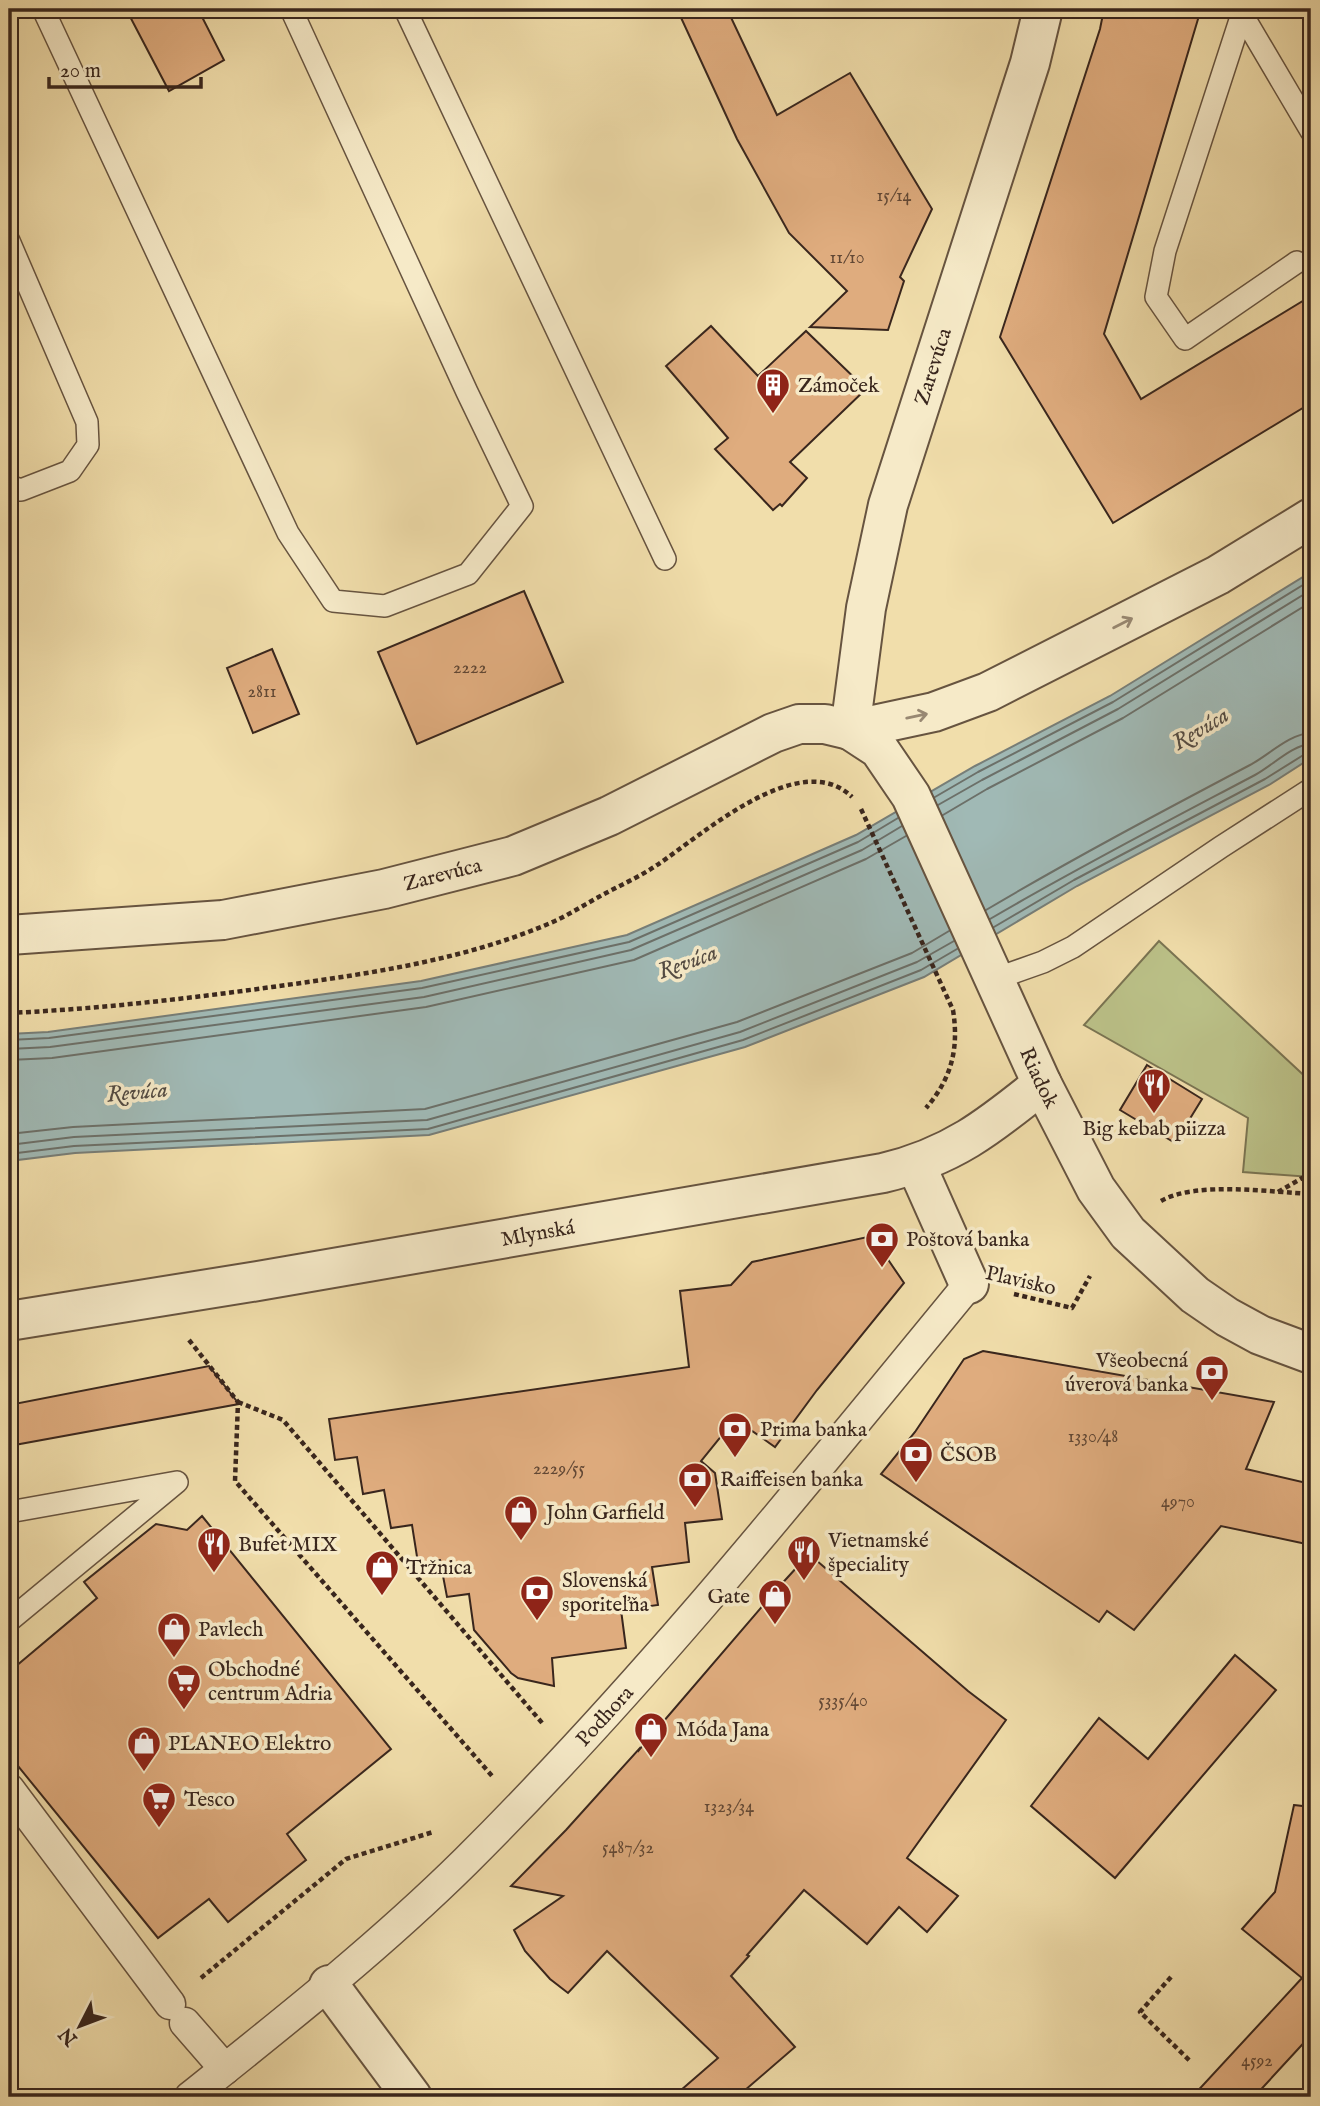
<svg xmlns="http://www.w3.org/2000/svg" width="1320" height="2106" font-family="'IM FELL English',serif">
  <style>
    .green { fill: #bbc188; stroke: #7a7452; stroke-width: 2 }
    .water { fill: #a0b9b5; stroke: #777e78; stroke-width: 2 }
    .lines { fill: none; stroke-linecap: round; stroke-linejoin: round }
    .shore { stroke: #6c7069; stroke-width: 2 }
    .building { fill: #dfac7e; stroke: #39261d; stroke-width: 2 }
    .service-casing { stroke: #675440; stroke-width: 24 }
    .pedestrian-casing { stroke: #675440; stroke-width: 33 }
    .minor-casing { stroke: #675440; stroke-width: 42 }
    .path { stroke: #39261d; stroke-width: 4.5; stroke-dasharray: 5 3.5; stroke-linecap: butt }
    .service { stroke: #f6eac8; stroke-width: 21 }
    .pedestrian { stroke: #f6eac8; stroke-width: 30 }
    .minor { stroke: #f6eac8; stroke-width: 38 }
    .oneway { stroke: #988872 }
    .labels { text-anchor: middle; stroke-width: 7; stroke-linejoin: round; paint-order: stroke }
    .number-label { font-size: 18px; fill: #624835 }
    .street-label { font-size: 21px; fill: #39261d; stroke: #f6eac8 }
    .poi-label { font-size: 21px; fill: #39261d; stroke: #f6eac8; text-anchor: start }
    .water-label { font-size: 23px; font-style: italic; fill: #534b43; stroke: #f6eac8 }
  </style>
  <rect width="100%" height="100%" fill="#f1deab"/>
  <filter id="stains"><feTurbulence type="fractalNoise" baseFrequency=".00286" numOctaves="4"/><feColorMatrix values="0 0 0 0 .2 0 0 0 0 .09 0 0 0 0 .02 0 0 0 .5 -.17"/></filter>
  <radialGradient id="worn" r=".72"><stop offset=".6" stop-color="#630" stop-opacity="0"/><stop offset="1" stop-color="#630" stop-opacity=".3"/></radialGradient>
  <polygon class="green" points="1159,941 1311,1082 1311,1177 1243,1172 1248,1118 1084,1025"/>
  <polygon class="water" points="1311,572 1311,758 1269,785 1077,886 924,977 745,1047 429,1135 75,1153 9,1161 9,1034 48,1032 421,981 627,935 856,835 975,766 1110,696"/>
  <g class="lines">
    <g class="shore">
      <polyline points="935,797 978,772 1113,702 1311,580"/>
      <polyline points="938,805 982,780 1118,709 1311,590"/>
      <polyline points="943,815 987,789 1123,718 1311,602"/>
      <path d="M986,910C1072,859 1161,812 1250,765C1269,755 1289,734 1311,733"/>
      <path d="M990,919C1077,868 1166,822 1255,775C1272,766 1292,745 1311,744"/>
      <polyline points="994,927 1074,880 1265,779 1305,754 1311,753"/>
      <polyline points="9,1040 49,1038 422,988 629,942 858,842 898,818"/>
      <polyline points="9,1049 50,1047 424,997 631,950 862,850 902,826"/>
      <polyline points="9,1060 52,1058 426,1007 634,960 866,859 906,836"/>
      <polyline points="9,1134 73,1127 425,1109 737,1022 912,953 949,931"/>
      <polyline points="9,1145 74,1137 427,1120 740,1032 917,962 954,941"/>
      <polyline points="9,1154 74,1146 428,1129 743,1040 921,970 957,949"/>
    </g>
  </g>
  <g class="building">
    <polygon points="126,9 198,9 224,60 169,91"/>
    <polygon points="677,9 727,9 777,115 850,73 932,209 900,277 904,281 888,330 810,327 847,291 789,233 737,139"/>
    <polygon points="1104,9 1201,9 1104,334 1141,399 1311,296 1311,403 1113,523 1000,337 1100,29"/>
    <polygon points="711,326 758,376 806,331 866,389 790,462 807,478 782,506 780,504 773,510 715,449 728,438 666,366"/>
    <polygon points="524,591 563,682 417,744 378,652"/>
    <polygon points="272,649 299,714 253,733 227,668"/>
    <polygon points="1147,1065 1202,1099 1175,1143 1120,1110"/>
    <polygon points="872,1236 904,1283 817,1390 775,1447 735,1419 701,1461 715,1473 722,1519 685,1523 689,1562 652,1567 658,1605 621,1610 626,1648 552,1658 554,1686 518,1678 511,1673 474,1630 469,1594 447,1597 440,1560 418,1563 412,1525 391,1528 384,1490 363,1494 357,1457 335,1460 329,1419 689,1367 680,1291 731,1285 752,1262"/>
    <polygon points="983,1351 1274,1402 1246,1469 1311,1484 1311,1545 1221,1526 1134,1630 1107,1611 1099,1622 881,1474 915,1432 964,1359"/>
    <polygon points="209,1366 239,1404 9,1446 9,1405"/>
    <polygon points="202,1516 391,1749 287,1834 306,1860 228,1922 209,1899 158,1938 9,1755 9,1672 97,1598 84,1582 156,1524 187,1530"/>
    <polygon points="809,1554 968,1691 1006,1720 907,1858 958,1896 927,1932 899,1907 867,1944 804,1890 747,1955 749,1956 731,1976 795,2047 737,2097 673,2097 718,2058 607,1951 568,1993 550,1979 525,1951 514,1930 563,1896 511,1886 566,1830 639,1749 639,1750 777,1589"/>
    <polygon points="1235,1655 1276,1690 1115,1878 1031,1806 1099,1718 1148,1759"/>
    <polygon points="1294,1805 1311,1807 1311,2035 1254,2097 1192,2097 1302,1978 1242,1929 1275,1892"/>
  </g>
  <g class="lines">
    <g class="service-casing">
      <g id="service">
        <polyline points="43,9 288,533 333,601 385,606 468,574 522,506 467,392 291,9"/>
        <polyline points="405,9 665,559"/>
        <polyline points="1242,9 1242,14 1311,131"/>
        <polyline points="1242,14 1165,251 1156,297 1185,339 1297,262"/>
        <polyline points="9,241 87,422 88,445 70,471 21,490 9,486"/>
        <polyline points="995,979 1043,962 1073,947 1221,847 1311,789"/>
        <polyline points="9,1512 177,1482 9,1621"/>
      </g>
    </g>
    <g class="pedestrian-casing">
      <g id="pedestrian">
        <polyline points="9,1789 170,2004"/>
        <polyline points="185,2023 225,2069"/>
        <path id="s1" d="M190,2097C284,2022 380,1946 466,1861C647,1681 807,1481 969,1284"/>
      </g>
    </g>
    <g class="minor-casing">
      <g id="minor">
        <path id="s2" d="M850,730L879,749L911,796L1042,1084L1096,1189L1128,1233L1195,1295L1227,1317L1260,1335L1311,1354"/>
        <path id="s3" d="M850,730L866,608L888,505L1030,63L1043,9"/>
        <path id="s4" d="M9,935L223,920L384,889L513,856L609,816L773,733L799,724H825L850,730L934,712L988,692L1218,575L1311,518"/>
        <polyline points="916,1165 969,1284"/>
        <path id="s5" d="M9,1321L258,1281L883,1173C951,1157 989,1127 1042,1084"/>
        <polyline points="329,1985 412,2097"/>
      </g>
    </g>
    <g class="path">
      <path d="M861,809L953,1010C959,1048 952,1078 926,1108"/>
      <path d="M9,1013C97,1009 185,999 272,987C367,974 467,960 555,921C572,913 589,902 606,893C623,884 641,876 657,865C701,836 800,746 852,797"/>
      <polyline points="1278,1192 1311,1173"/>
      <path d="M1161,1201C1195,1181 1271,1192 1311,1194"/>
      <polyline points="1014,1294 1072,1308 1090,1276"/>
      <polyline points="189,1340 238,1402 235,1481 493,1777"/>
      <polyline points="238,1402 283,1420 543,1724"/>
      <polyline points="1171,1977 1140,2012 1190,2061"/>
      <polyline points="201,1978 346,1859 433,1832"/>
    </g>
    <use href="#service" class="service"/>
    <use href="#pedestrian" class="pedestrian"/>
    <use href="#minor" class="minor"/>
  </g>
  <defs><path id="oneway-shaft" d="M-6 0H5M1.5-3L5.5 0L1.5 3" fill="none" stroke-width="1.6" stroke-linecap="round" stroke-linejoin="round" transform="scale(1.75)"/></defs>
  <g class="oneway">
    <use href="#oneway-shaft" transform="translate(1123 623) rotate(-27)"/>
    <use href="#oneway-shaft" transform="translate(917 716) rotate(-12)"/>
  </g>
  <defs>
    <g id="building-pin" transform="scale(1.75)"><path d="M0 17L-7.5 6A9.5 9.5 0 1 1 7.5 6Z" fill="#8f2418" stroke="#f6eac8"/><path d="M-4-6H4V6H1V3H-1V6H-4ZM-2.5-4.3h1.7v1.8h-1.7ZM.8-4.3h1.7v1.8H.8ZM-2.5-1h1.7V.8h-1.7ZM.8-1h1.7V.8H.8Z" fill="#fff"/></g>
    <g id="restaurant-pin" transform="scale(1.75)"><path d="M0 17L-7.5 6A9.5 9.5 0 1 1 7.5 6Z" fill="#8f2418" stroke="#f6eac8"/><path d="M-5-6h1v4h1v-4h1v4h1v-4h1v5L-1.5 .5V6h-2V.5L-5-1ZM5-6V6H3V1.5H1.5Q1.5-4 5-6Z" fill="#fff"/></g>
    <g id="bank-pin" transform="scale(1.75)"><path d="M0 17L-7.5 6A9.5 9.5 0 1 1 7.5 6Z" fill="#8f2418" stroke="#f6eac8"/><path d="M-6-4H6V4H-6ZM0-2.3a2.3 2.3 0 1 0 0 4.6a2.3 2.3 0 1 0 0-4.6Z" fill="#fff"/></g>
    <g id="shop-pin" transform="scale(1.75)"><path d="M0 17L-7.5 6A9.5 9.5 0 1 1 7.5 6Z" fill="#8f2418" stroke="#f6eac8"/><path d="M-5-2.5h2.3a2.7 3.5 0 0 1 5.4 0H5L5.5 6h-11ZM-1.5-2.5h3a1.5 2.3 0 0 0-3 0Z" fill="#fff"/></g>
    <g id="supermarket-pin" transform="scale(1.75)"><path d="M0 17L-7.5 6A9.5 9.5 0 1 1 7.5 6Z" fill="#8f2418" stroke="#f6eac8"/><path d="M-6-5.5h2.5l.6 2H6L4.5 2H-2.5L-4.4-4H-6ZM-1.5 3.2a1.3 1.3 0 1 0 .1 0ZM3 3.2a1.3 1.3 0 1 0 .1 0Z" fill="#fff"/></g>
  </defs>
  <g fill-rule="evenodd">
    <use href="#building-pin" x="773" y="385"/>
    <use href="#restaurant-pin" x="1154" y="1085"/>
    <use href="#bank-pin" x="882" y="1239"/>
    <use href="#bank-pin" x="1212" y="1372"/>
    <use href="#bank-pin" x="735" y="1429"/>
    <use href="#bank-pin" x="916" y="1454"/>
    <use href="#bank-pin" x="695" y="1479"/>
    <use href="#shop-pin" x="521" y="1512"/>
    <use href="#restaurant-pin" x="214" y="1544"/>
    <use href="#restaurant-pin" x="804" y="1552"/>
    <use href="#shop-pin" x="382" y="1567"/>
    <use href="#bank-pin" x="537" y="1592"/>
    <use href="#shop-pin" x="775" y="1596"/>
    <use href="#shop-pin" x="174" y="1629"/>
    <use href="#supermarket-pin" x="184" y="1681"/>
    <use href="#shop-pin" x="651" y="1729"/>
    <use href="#shop-pin" x="144" y="1743"/>
    <use href="#supermarket-pin" x="159" y="1799"/>
  </g>
  <g class="labels">
    <g class="number-label">
      <text x="894" y="201">15/14</text>
      <text x="847" y="263">11/10</text>
      <text x="470" y="673">2222</text>
      <text x="262" y="697">2811</text>
      <text x="1093" y="1442">1330/48</text>
      <text x="559" y="1474">2229/55</text>
      <text x="1178" y="1507">4970</text>
      <text x="843" y="1706">5335/40</text>
      <text x="729" y="1812">1323/34</text>
      <text x="628" y="1853">5487/32</text>
      <text x="1257" y="2066">4592</text>
    </g>
    <g class="street-label">
      <text dy="7" stroke="none"><textPath href="#s3" startOffset="374">Zarevúca</textPath></text>
      <text dy="7" stroke="none"><textPath href="#s4" startOffset="439">Zarevúca</textPath></text>
      <text dy="7" stroke="none"><textPath href="#s2" startOffset="401">Riadok</textPath></text>
      <text dy="7" stroke="none"><textPath href="#s5" startOffset="536">Mlynská</textPath></text>
      <text transform="translate(1021 1280) rotate(13)" y="7">Plavisko</text>
      <text dy="7" stroke="none"><textPath href="#s1" startOffset="564">Podhora</textPath></text>
    </g>
    <g class="poi-label">
      <text x="798" y="392">Zámoček</text>
      <text x="1154" y="1135" text-anchor="middle">Big kebab piizza</text>
      <text x="906" y="1246">Poštová banka</text>
      <text x="1188" y="1367" text-anchor="end">Všeobecná<tspan x="1188" dy="24">úverová banka</tspan></text>
      <text x="760" y="1436">Prima banka</text>
      <text x="940" y="1461">ČSOB</text>
      <text x="720" y="1486">Raiffeisen banka</text>
      <text x="546" y="1519">John Garfield</text>
      <text x="828" y="1547">Vietnamské<tspan x="828" dy="24">špeciality</tspan></text>
      <text x="238" y="1551">Bufet MIX</text>
      <text x="406" y="1574">Tržnica</text>
      <text x="562" y="1587">Slovenská<tspan x="562" dy="24">sporiteľňa</tspan></text>
      <text x="750" y="1603" text-anchor="end">Gate</text>
      <text x="198" y="1636">Pavlech</text>
      <text x="208" y="1676">Obchodné<tspan x="208" dy="24">centrum Adria</tspan></text>
      <text x="676" y="1736">Móda Jana</text>
      <text x="168" y="1750">PLANEO Elektro</text>
      <text x="184" y="1806">Tesco</text>
    </g>
    <g class="water-label">
      <text transform="translate(1200 728) rotate(-31)" y="8">Revúca</text>
      <text transform="translate(687 961) rotate(-20)" y="8">Revúca</text>
      <text transform="translate(137 1091) rotate(-5)" y="8">Revúca</text>
    </g>
  </g>
  <rect width="1320" height="2106" fill="none" stroke="#f1deab" stroke-width="35"/>
  <rect x="10" y="10" width="1299" height="2085" fill="none" stroke="#39261d" stroke-width="3.5"/>
  <rect x="18" y="18" width="1285" height="2071" fill="none" stroke="#39261d" stroke-width="2"/>
  <g transform="translate(80 2026) rotate(228)" stroke="#f6eac8" stroke-width="5" paint-order="stroke">
  <path d="M0-5L12 26L0 18L-12 26Z" fill="#39261d"/>
  <text y="-10" font-size="19" font-weight="bold" text-anchor="middle" fill="#39261d">N</text>
  </g>
  <path d="M49 77v10h152v-10" fill="none" stroke="#39261d" stroke-width="3.5"/>
  <text x="60" y="77" font-size="21" fill="#39261d" stroke="#f6eac8" stroke-width="5" paint-order="stroke">20 m</text>
  <rect width="100%" height="100%" filter="url(#stains)"/>
  <rect width="100%" height="100%" fill="url(#worn)"/>
</svg>
